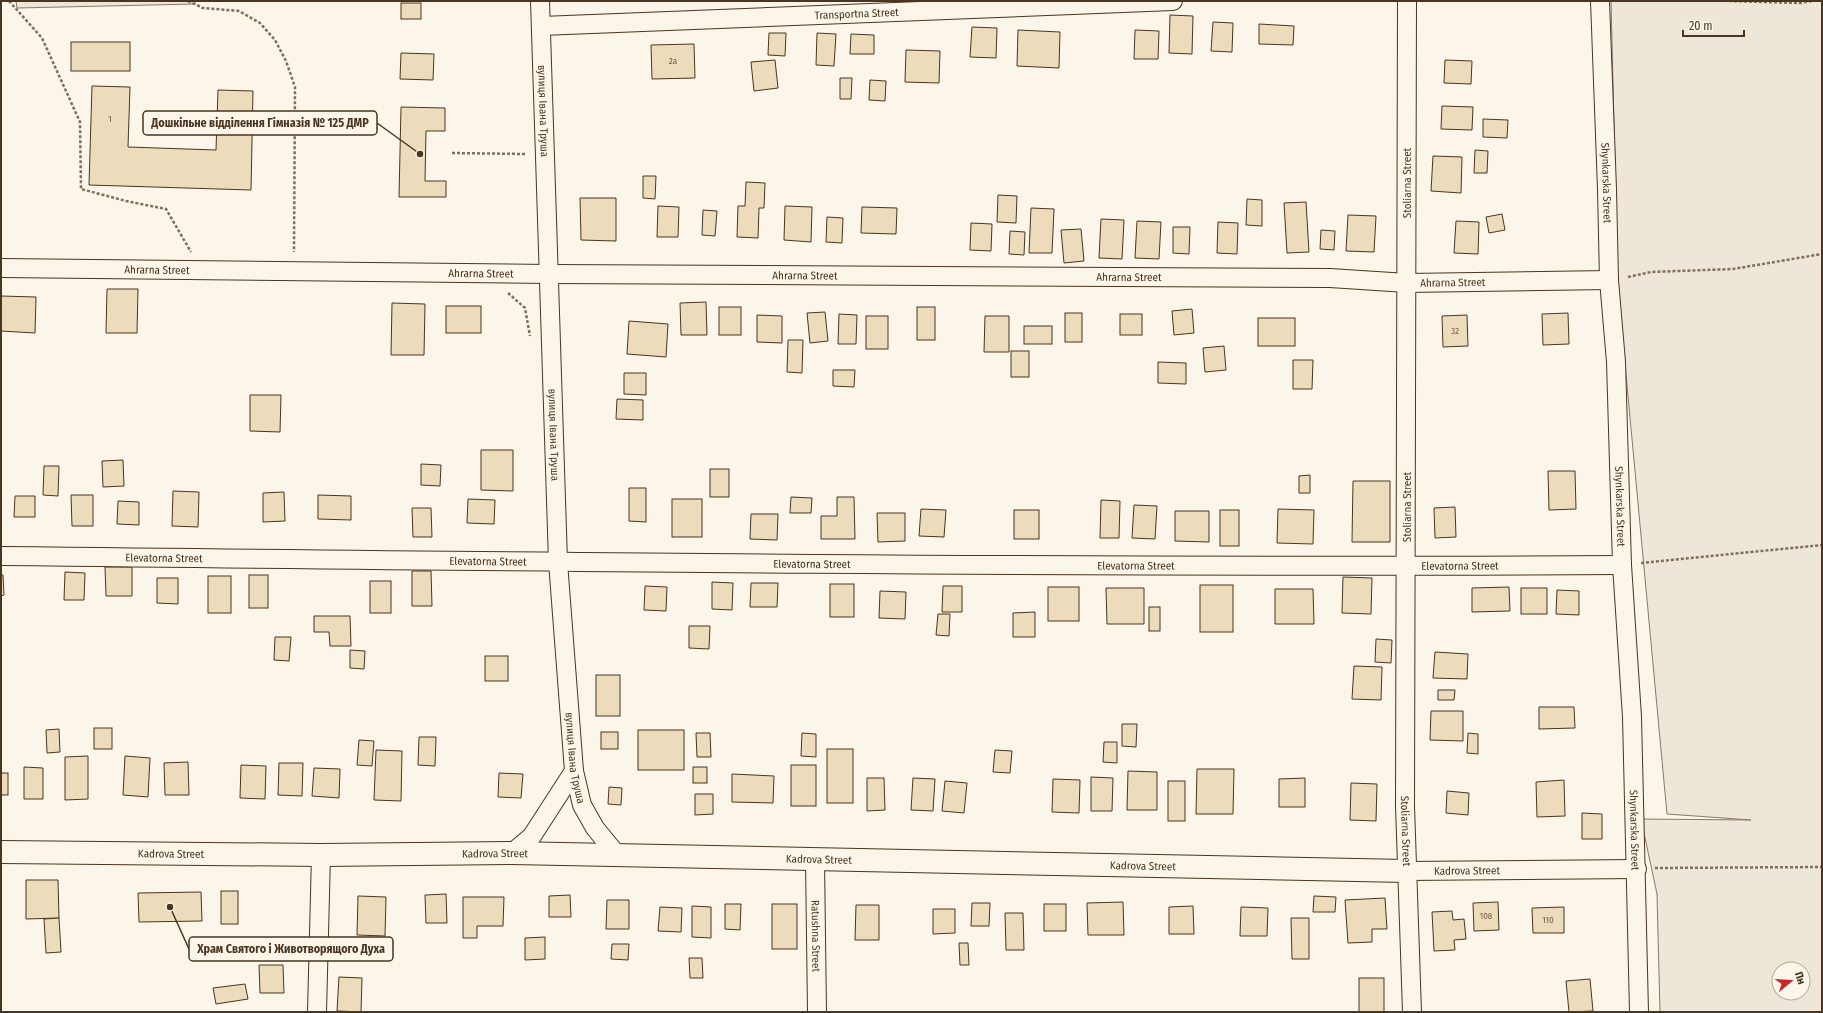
<svg xmlns="http://www.w3.org/2000/svg" width="1823" height="1013" font-family="'Fira Sans Condensed',sans-serif">
  <style>
    .green { fill: #ede6d9; stroke: #887966; fill-rule: evenodd }
    .building { fill: #ecdcbc; stroke: #4a3520 }
    .lines { fill: none; stroke-linecap: round; stroke-linejoin: round }
    .minor-casing { stroke: #4a3520; stroke-width: 20 }
    .tertiary-casing { stroke: #4a3520; stroke-width: 24 }
    .path { stroke: #7f6f5c; stroke-width: 2.5; stroke-dasharray: 3 2; stroke-linecap: butt }
    .minor { stroke: #fbf6e9; stroke-width: 18 }
    .tertiary { stroke: #fbf6e9; stroke-width: 22 }
    .labels { text-anchor: middle; stroke-width: 3; stroke-linejoin: round; paint-order: stroke }
    .number-label { font-size: 9px; fill: #725f47 }
    .street-label { font-size: 11px; fill: #4a3520; stroke: #fbf6e9 }
    .leader { fill: none; stroke: #4a3520; stroke-width: 1.5 }
    .callout-dot { fill: #4a3520; stroke: #fbf6e9; stroke-width: 1.5 }
    .callout { fill: #fbf6e9; stroke: #4a3520; stroke-width: 1.5 }
    .callout-label { font-size: 12px; text-anchor: middle; font-weight: bold; fill: #4a3520 }
  </style>
  <rect width="100%" height="100%" fill="#fbf6e9"/>
  <g class="green">
    <polygon points="16,1 195,1 195,4 17,8"/>
    <path d="M1611,1H1822V1012H1660L1657,894L1641,819L1751,820L1667,814L1618,289ZM1779,969H1803V993H1779Z"/>
  </g>
  <g class="building">
    <rect x="401" y="3" width="20" height="16"/>
    <polygon points="1170,15 1193,16 1192,54 1169,53"/>
    <polygon points="1213,22 1233,23 1232,52 1211,51"/>
    <polygon points="1259,24 1294,26 1293,45 1259,44"/>
    <polygon points="972,27 997,28 996,58 970,57"/>
    <polygon points="1018,30 1060,32 1059,68 1017,66"/>
    <polygon points="1135,30 1159,31 1158,59 1134,59"/>
    <polygon points="769,33 786,33 785,56 768,55"/>
    <polygon points="817,33 836,34 834,66 816,65"/>
    <polygon points="851,34 874,35 874,54 850,54"/>
    <rect x="71" y="42" width="59" height="29"/>
    <polygon points="694,44 695,78 652,79 651,45"/>
    <polygon points="906,50 940,51 939,83 905,82"/>
    <polygon points="401,53 434,54 433,80 400,79"/>
    <polygon points="775,60 778,88 754,91 751,62"/>
    <polygon points="1445,60 1472,61 1471,84 1444,83"/>
    <polygon points="840,78 852,78 851,99 840,99"/>
    <polygon points="870,80 886,81 885,101 869,100"/>
    <polygon points="92,86 130,87 128,147 216,150 218,90 253,91 251,190 89,185"/>
    <polygon points="1442,106 1473,107 1472,130 1441,129"/>
    <polygon points="401,107 445,108 445,131 426,131 425,181 446,181 446,197 399,197"/>
    <polygon points="1483,119 1508,120 1507,138 1483,137"/>
    <polygon points="1475,150 1488,151 1487,173 1474,173"/>
    <polygon points="1433,156 1462,157 1461,193 1431,191"/>
    <polygon points="643,176 656,176 655,199 643,198"/>
    <polygon points="746,182 765,183 764,208 759,208 758,238 737,237 738,206 745,206"/>
    <polygon points="998,195 1017,196 1016,223 997,222"/>
    <polygon points="580,198 616,198 616,241 581,240"/>
    <polygon points="1247,199 1262,200 1262,226 1246,225"/>
    <polygon points="1306,202 1309,252 1287,253 1284,203"/>
    <polygon points="658,206 679,207 678,237 657,237"/>
    <polygon points="785,206 812,207 811,242 784,240"/>
    <polygon points="862,207 897,208 896,234 861,233"/>
    <polygon points="1031,208 1054,209 1052,253 1029,253"/>
    <polygon points="703,210 717,211 715,236 702,235"/>
    <polygon points="1502,214 1505,230 1489,233 1486,217"/>
    <polygon points="1348,215 1376,216 1374,252 1346,251"/>
    <polygon points="827,217 843,218 842,243 826,242"/>
    <polygon points="1101,219 1124,220 1122,259 1099,258"/>
    <polygon points="1137,221 1161,222 1159,259 1135,258"/>
    <polygon points="1456,221 1479,222 1478,254 1454,253"/>
    <polygon points="1218,222 1238,223 1237,254 1217,253"/>
    <polygon points="971,223 992,224 991,251 970,250"/>
    <polygon points="1173,227 1190,227 1189,254 1173,253"/>
    <polygon points="1081,229 1084,261 1064,263 1061,230"/>
    <polygon points="1321,230 1335,231 1334,250 1320,249"/>
    <polygon points="1010,231 1025,232 1024,255 1009,254"/>
    <polygon points="107,289 138,289 137,333 106,333"/>
    <polygon points="1,296 36,297 35,333 1,331"/>
    <polygon points="706,302 707,335 681,335 680,303"/>
    <polygon points="392,303 425,304 424,355 391,355"/>
    <rect x="446" y="306" width="35" height="27"/>
    <rect x="719" y="307" width="22" height="28"/>
    <rect x="917" y="307" width="18" height="33"/>
    <polygon points="1192,309 1194,333 1174,335 1172,311"/>
    <polygon points="825,312 828,341 810,343 807,313"/>
    <rect x="1065" y="313" width="17" height="29"/>
    <polygon points="1568,313 1569,344 1543,345 1542,314"/>
    <polygon points="839,314 857,315 856,344 838,344"/>
    <rect x="1120" y="314" width="22" height="21"/>
    <polygon points="757,315 782,316 782,343 757,342"/>
    <polygon points="1467,315 1468,346 1443,347 1442,316"/>
    <rect x="866" y="316" width="22" height="33"/>
    <polygon points="985,316 1009,316 1009,352 984,352"/>
    <rect x="1258" y="318" width="37" height="28"/>
    <polygon points="629,321 668,324 666,357 627,354"/>
    <rect x="1024" y="326" width="28" height="18"/>
    <polygon points="788,340 803,340 802,373 787,372"/>
    <polygon points="1224,346 1226,370 1205,372 1203,348"/>
    <rect x="1011" y="351" width="18" height="26"/>
    <polygon points="1293,360 1313,360 1312,389 1293,389"/>
    <polygon points="1158,362 1186,363 1186,384 1158,383"/>
    <polygon points="833,370 855,370 854,387 833,386"/>
    <polygon points="624,373 646,373 646,395 624,394"/>
    <polygon points="250,395 281,395 280,432 250,431"/>
    <polygon points="617,399 643,400 643,420 616,419"/>
    <polygon points="481,450 513,450 513,491 481,490"/>
    <polygon points="123,460 124,486 103,487 102,461"/>
    <polygon points="421,464 441,465 440,486 421,485"/>
    <polygon points="44,466 59,466 58,496 43,495"/>
    <rect x="710" y="469" width="19" height="28"/>
    <polygon points="1548,471 1575,471 1576,509 1549,510"/>
    <polygon points="1310,475 1310,493 1299,493 1299,476"/>
    <polygon points="1353,481 1390,481 1390,542 1352,542"/>
    <polygon points="629,488 646,488 646,522 629,521"/>
    <polygon points="173,491 199,492 198,527 172,526"/>
    <polygon points="284,492 285,521 263,522 263,493"/>
    <polygon points="71,495 93,495 93,526 72,526"/>
    <polygon points="318,495 351,496 351,520 318,519"/>
    <polygon points="15,496 35,496 35,517 14,517"/>
    <polygon points="791,497 812,498 811,513 790,513"/>
    <polygon points="837,497 854,497 855,539 821,539 821,516 837,516"/>
    <polygon points="468,499 495,500 494,524 467,523"/>
    <rect x="672" y="499" width="30" height="38"/>
    <polygon points="1101,500 1120,501 1119,538 1100,538"/>
    <polygon points="118,501 139,502 139,525 117,524"/>
    <polygon points="1134,505 1157,506 1155,539 1132,538"/>
    <polygon points="1455,507 1456,537 1435,538 1434,508"/>
    <polygon points="412,508 431,508 432,537 413,537"/>
    <polygon points="921,509 946,510 944,537 919,536"/>
    <polygon points="1278,509 1314,510 1313,544 1277,543"/>
    <rect x="1014" y="510" width="25" height="29"/>
    <rect x="1220" y="510" width="19" height="36"/>
    <polygon points="1175,511 1209,511 1209,542 1175,541"/>
    <polygon points="877,513 905,513 905,541 878,542"/>
    <polygon points="751,514 778,514 777,540 750,539"/>
    <polygon points="105,567 132,567 132,596 106,596"/>
    <polygon points="412,571 431,571 432,606 412,606"/>
    <polygon points="65,572 85,573 84,600 64,600"/>
    <polygon points="1,575 3,575 4,595 1,596"/>
    <rect x="249" y="575" width="19" height="33"/>
    <rect x="208" y="576" width="23" height="37"/>
    <polygon points="1343,577 1372,578 1371,614 1342,613"/>
    <polygon points="157,578 178,578 178,604 157,603"/>
    <rect x="370" y="581" width="21" height="32"/>
    <polygon points="712,582 733,583 732,610 712,609"/>
    <polygon points="751,583 778,583 777,607 750,607"/>
    <rect x="830" y="584" width="24" height="33"/>
    <rect x="1200" y="585" width="33" height="47"/>
    <polygon points="645,586 667,587 666,611 644,610"/>
    <polygon points="943,586 962,586 962,612 942,612"/>
    <rect x="1048" y="587" width="31" height="34"/>
    <polygon points="1509,587 1510,611 1472,612 1472,588"/>
    <polygon points="1106,588 1144,588 1144,624 1107,624"/>
    <rect x="1521" y="588" width="26" height="26"/>
    <polygon points="1275,589 1313,589 1314,624 1275,624"/>
    <polygon points="1557,590 1579,591 1579,615 1556,614"/>
    <polygon points="880,591 906,592 905,619 879,618"/>
    <rect x="1149" y="607" width="11" height="24"/>
    <polygon points="1035,612 1035,637 1013,637 1013,613"/>
    <polygon points="938,614 950,614 949,636 936,635"/>
    <polygon points="314,616 350,616 351,646 330,646 329,632 314,632"/>
    <polygon points="689,626 710,626 709,649 689,648"/>
    <polygon points="275,637 291,637 289,661 274,660"/>
    <polygon points="1376,639 1392,640 1391,663 1375,662"/>
    <polygon points="350,650 365,651 364,669 350,668"/>
    <polygon points="1435,652 1468,654 1467,679 1433,678"/>
    <rect x="485" y="656" width="23" height="25"/>
    <polygon points="1354,666 1382,667 1381,700 1352,699"/>
    <rect x="596" y="675" width="24" height="41"/>
    <polygon points="1438,690 1455,690 1454,700 1438,700"/>
    <polygon points="1539,707 1574,707 1575,728 1539,729"/>
    <polygon points="1431,711 1463,711 1463,741 1430,740"/>
    <polygon points="1122,724 1137,724 1136,747 1122,746"/>
    <rect x="94" y="728" width="18" height="21"/>
    <polygon points="59,729 60,752 47,753 46,730"/>
    <rect x="638" y="730" width="46" height="40"/>
    <rect x="601" y="732" width="17" height="17"/>
    <polygon points="696,733 710,733 711,757 697,757"/>
    <polygon points="802,733 816,734 816,757 801,756"/>
    <polygon points="1468,733 1478,734 1478,754 1467,753"/>
    <polygon points="419,737 436,737 435,766 418,765"/>
    <polygon points="359,740 374,741 372,766 357,765"/>
    <polygon points="1104,742 1117,742 1117,763 1103,762"/>
    <rect x="827" y="749" width="26" height="54"/>
    <polygon points="376,750 402,751 401,801 374,800"/>
    <polygon points="995,750 1012,751 1010,773 993,772"/>
    <polygon points="88,756 88,799 65,800 65,757"/>
    <polygon points="125,756 150,758 148,797 123,795"/>
    <polygon points="188,762 189,795 165,795 164,763"/>
    <polygon points="279,763 303,763 302,796 278,795"/>
    <polygon points="241,765 266,766 265,799 240,798"/>
    <rect x="791" y="765" width="25" height="41"/>
    <polygon points="24,767 43,768 43,799 24,799"/>
    <rect x="693" y="767" width="14" height="16"/>
    <polygon points="314,768 340,769 339,798 312,796"/>
    <polygon points="1197,769 1234,769 1233,814 1196,814"/>
    <polygon points="1128,771 1157,772 1157,810 1127,810"/>
    <rect x="1" y="773" width="7" height="22"/>
    <polygon points="499,773 523,774 521,798 498,797"/>
    <polygon points="732,774 774,776 773,803 732,802"/>
    <polygon points="1091,777 1113,778 1112,811 1091,811"/>
    <polygon points="867,778 884,778 885,810 867,811"/>
    <polygon points="913,778 935,779 933,811 911,810"/>
    <polygon points="1305,778 1305,807 1279,807 1279,779"/>
    <polygon points="1053,779 1080,780 1079,813 1052,812"/>
    <polygon points="1564,780 1565,816 1537,817 1536,782"/>
    <polygon points="945,781 967,783 964,813 942,811"/>
    <rect x="1168" y="781" width="17" height="40"/>
    <polygon points="1351,783 1377,784 1376,821 1350,820"/>
    <polygon points="609,787 622,788 621,805 608,804"/>
    <polygon points="1447,791 1469,793 1468,815 1446,813"/>
    <polygon points="695,794 713,794 713,814 695,815"/>
    <polygon points="1582,813 1602,814 1602,839 1582,839"/>
    <polygon points="26,880 58,880 59,918 26,919"/>
    <rect x="221" y="891" width="17" height="33"/>
    <polygon points="201,892 202,921 139,922 138,893"/>
    <polygon points="446,894 447,923 426,923 425,895"/>
    <polygon points="570,895 571,917 549,917 549,896"/>
    <polygon points="358,896 386,897 385,936 357,935"/>
    <polygon points="1314,896 1336,897 1335,912 1313,912"/>
    <polygon points="463,897 504,897 503,926 477,926 477,938 463,938"/>
    <polygon points="1385,898 1387,929 1372,929 1372,942 1348,943 1345,900"/>
    <polygon points="607,900 629,900 629,929 606,929"/>
    <polygon points="1123,902 1124,935 1088,935 1087,903"/>
    <polygon points="1498,902 1499,930 1474,931 1473,903"/>
    <polygon points="972,903 990,903 989,926 971,926"/>
    <polygon points="725,904 741,904 740,930 725,929"/>
    <rect x="772" y="904" width="25" height="45"/>
    <rect x="1044" y="904" width="22" height="27"/>
    <polygon points="856,905 879,905 879,940 855,940"/>
    <polygon points="692,906 711,907 711,938 692,937"/>
    <polygon points="1193,906 1194,934 1169,934 1169,907"/>
    <polygon points="660,907 682,908 681,932 658,931"/>
    <polygon points="1241,907 1268,908 1267,936 1240,936"/>
    <polygon points="1564,907 1564,933 1533,933 1532,908"/>
    <polygon points="933,909 955,909 955,933 933,934"/>
    <polygon points="1452,911 1453,920 1464,919 1466,939 1454,940 1455,950 1434,951 1432,912"/>
    <polygon points="1005,913 1023,913 1024,950 1006,950"/>
    <polygon points="59,918 61,952 46,953 44,919"/>
    <polygon points="1291,918 1309,918 1309,959 1292,959"/>
    <polygon points="545,937 545,959 525,960 525,938"/>
    <polygon points="959,943 968,943 969,965 960,965"/>
    <polygon points="612,944 629,944 628,960 611,959"/>
    <polygon points="689,958 702,958 703,978 690,978"/>
    <polygon points="259,965 283,965 284,993 260,993"/>
    <polygon points="339,977 362,978 361,1012 337,1011"/>
    <rect x="1359" y="978" width="25" height="34"/>
    <polygon points="1590,979 1593,1011 1569,1012 1566,981"/>
    <polygon points="245,984 248,999 216,1004 213,988"/>
  </g>
  <g class="lines">
    <g class="minor-casing">
      <g id="minor">
        <path id="s1" d="M540,1L558,562L574,771L582,805L595,828L618,856"/>
        <path id="s2" d="M1407,1L1405,806L1412,1012"/>
        <path id="s3" d="M1600,1L1607,189L1609,280L1616,362L1622,565L1632,717L1639,1012"/>
        <path id="s4" d="M541,26L1173,1"/>
        <path id="s5" d="M1,268L549,274L1330,278L1407,283L1609,280"/>
        <path id="s6" d="M1,556C541,562 1082,568 1622,565"/>
        <polyline points="512,853 532,836 574,771"/>
        <path id="s7" d="M815,860L817,1012"/>
        <path id="s8" d="M1406,871L1637,869"/>
        <polyline points="317,1012 321,855"/>
      </g>
    </g>
    <g class="tertiary-casing">
      <g id="tertiary">
        <path id="s9" d="M1,852L321,855L512,853L1406,871"/>
      </g>
    </g>
    <g class="path">
      <polyline points="9,1 42,38 80,122 81,189 126,201 166,209 191,252"/>
      <polyline points="188,1 203,8 239,11 260,23 275,40 286,61 295,87 294,252"/>
      <polyline points="1729,1 1800,3 1812,1"/>
      <polyline points="452,153 526,154"/>
      <polyline points="1628,277 1651,272 1733,269 1822,254"/>
      <polyline points="508,293 525,308 530,336"/>
      <polyline points="1641,563 1822,545"/>
      <polyline points="1655,868 1822,867"/>
    </g>
    <use href="#minor" class="minor"/>
    <use href="#tertiary" class="tertiary"/>
  </g>
  <g class="labels">
    <g class="number-label">
      <text x="673" y="64">2а</text>
      <text x="110" y="122">1</text>
      <text x="1455" y="334">32</text>
      <text x="1486" y="919">108</text>
      <text x="1548" y="923">110</text>
    </g>
    <g class="street-label">
      <text dy="4" stroke="none"><textPath href="#s4" startOffset="316">Transportna Street</textPath></text>
      <text dy="4" stroke="none"><textPath href="#s1" startOffset="110">вулиця Івана Труша</textPath></text>
      <text transform="translate(1407 183) rotate(-90)" y="4">Stoliarna Street</text>
      <text dy="4" stroke="none"><textPath href="#s3" startOffset="182">Shynkarska Street</textPath></text>
      <text dy="4" stroke="none"><textPath href="#s5" startOffset="156">Ahrarna Street</textPath></text>
      <text dy="4" stroke="none"><textPath href="#s5" startOffset="480">Ahrarna Street</textPath></text>
      <text dy="4" stroke="none"><textPath href="#s5" startOffset="804">Ahrarna Street</textPath></text>
      <text dy="4" stroke="none"><textPath href="#s5" startOffset="1128">Ahrarna Street</textPath></text>
      <text dy="4" stroke="none"><textPath href="#s5" startOffset="1452">Ahrarna Street</textPath></text>
      <text dy="4" stroke="none"><textPath href="#s1" startOffset="434">вулиця Івана Труша</textPath></text>
      <text dy="4" stroke="none"><textPath href="#s3" startOffset="506">Shynkarska Street</textPath></text>
      <text transform="translate(1407 507) rotate(-90)" y="4">Stoliarna Street</text>
      <text dy="4" stroke="none"><textPath href="#s6" startOffset="163">Elevatorna Street</textPath></text>
      <text dy="4" stroke="none"><textPath href="#s6" startOffset="487">Elevatorna Street</textPath></text>
      <text dy="4" stroke="none"><textPath href="#s6" startOffset="811">Elevatorna Street</textPath></text>
      <text dy="4" stroke="none"><textPath href="#s6" startOffset="1135">Elevatorna Street</textPath></text>
      <text dy="4" stroke="none"><textPath href="#s6" startOffset="1459">Elevatorna Street</textPath></text>
      <text dy="4" stroke="none"><textPath href="#s1" startOffset="758">вулиця Івана Труша</textPath></text>
      <text dy="4" stroke="none"><textPath href="#s3" startOffset="830">Shynkarska Street</textPath></text>
      <text dy="4" stroke="none"><textPath href="#s2" startOffset="830">Stoliarna Street</textPath></text>
      <text dy="4" stroke="none"><textPath href="#s9" startOffset="494">Kadrova Street</textPath></text>
      <text dy="4" stroke="none"><textPath href="#s9" startOffset="170">Kadrova Street</textPath></text>
      <text dy="4" stroke="none"><textPath href="#s9" startOffset="818">Kadrova Street</textPath></text>
      <text dy="4" stroke="none"><textPath href="#s9" startOffset="1142">Kadrova Street</textPath></text>
      <text dy="4" stroke="none"><textPath href="#s8" startOffset="61">Kadrova Street</textPath></text>
      <text dy="4" stroke="none"><textPath href="#s7" startOffset="76">Ratushna Street</textPath></text>
    </g>
  </g>
  <path class="leader" d="M420 154L377 123M170 907L189 949"/>
  <g class="callout-dot">
    <circle cx="420" cy="154" r="4"/>
    <circle cx="170" cy="907" r="4"/>
  </g>
  <g class="callout">
    <rect x="143" y="111" width="234" height="24" rx="4"/>
    <rect x="189" y="937" width="204" height="24" rx="4"/>
  </g>
  <g class="callout-label">
    <text x="260" y="127">Дошкільне відділення Гімназія № 125 ДМР</text>
    <text x="291" y="953">Храм Святого і Животворящого Духа</text>
  </g>
  <rect width="1823" height="1013" fill="none" stroke="#4a3520" stroke-width="4"/>
  <g transform="translate(1791 981) rotate(72)"><circle r="19" fill="#fbf6e9" stroke="#b4a999"/>
  <path d="M0-3L7 15L0 10L-7 15Z" fill="#c62828"/>
  <text y="-6" font-size="11" font-weight="bold" text-anchor="middle" fill="#4a3520">Пн</text>
  </g>
  <path d="M1683 30v6h61v-6" fill="none" stroke="#4a3520" stroke-width="2"/>
  <text x="1689" y="30" font-size="12" fill="#4a3520" stroke="#fbf6e9" stroke-width="3" paint-order="stroke">20 m</text>
</svg>
